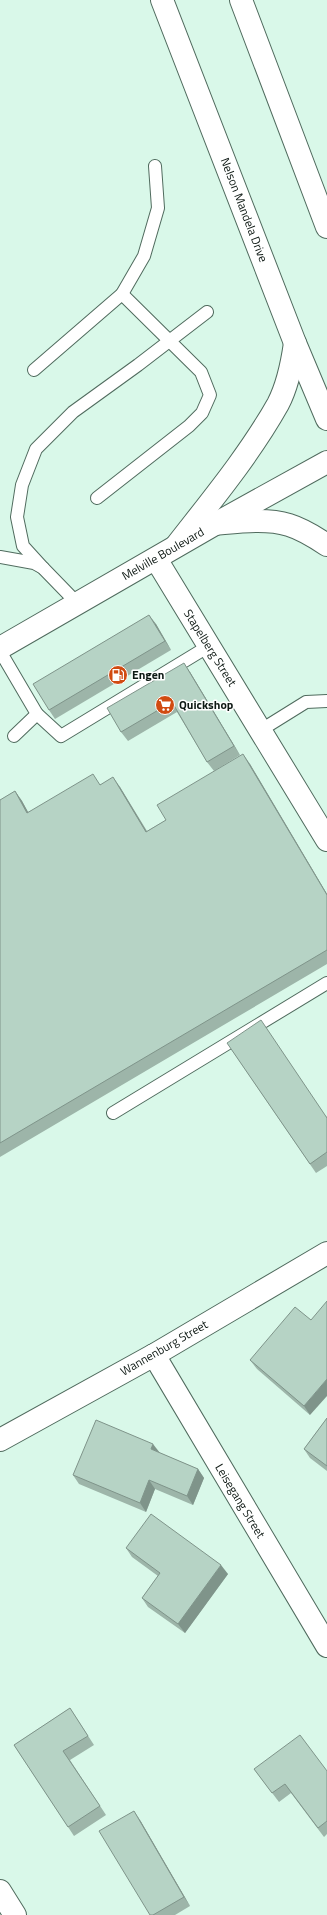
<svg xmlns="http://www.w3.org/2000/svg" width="327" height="1915" font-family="'Titillium Web',sans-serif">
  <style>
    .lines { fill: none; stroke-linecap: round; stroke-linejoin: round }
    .service-casing { stroke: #506b5e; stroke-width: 14 }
    .minor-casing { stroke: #506b5e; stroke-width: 24 }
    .trunk-casing { stroke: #506b5e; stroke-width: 24 }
    .service { stroke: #fff; stroke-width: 12 }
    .minor { stroke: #fff; stroke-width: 22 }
    .trunk { stroke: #fff; stroke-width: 22 }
    .wall { fill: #9db5a9 }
    .shaded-wall { fill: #7f948a }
    .building { fill: #b6d3c5; stroke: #7f948a }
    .labels { text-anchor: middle; stroke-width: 3; stroke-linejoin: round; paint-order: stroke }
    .street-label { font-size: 12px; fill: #0d1813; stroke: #fff }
    .poi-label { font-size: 12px; font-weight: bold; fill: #0d1813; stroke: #fff; text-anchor: start }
  </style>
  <rect width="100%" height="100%" fill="#d9f8e9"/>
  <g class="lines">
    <g class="service-casing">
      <g id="service">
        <polyline points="34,370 122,294 144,256 158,208 155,166"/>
        <polyline points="97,498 189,426 202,413 210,395 201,372 122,294"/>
        <polyline points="0,557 34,563 43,568 77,603"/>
        <polyline points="43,568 23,546 17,517 22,485 36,449 73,412 138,365 207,312"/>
        <polyline points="0,651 37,714 14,736"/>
        <polyline points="37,714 61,736 209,646"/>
        <polyline points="261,730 306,702 327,701"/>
        <polyline points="113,1113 327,983"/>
      </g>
    </g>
    <g class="minor-casing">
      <g id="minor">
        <polyline points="156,559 327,840"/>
        <polyline points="0,648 215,524 327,462"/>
        <polyline points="154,1355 327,1646"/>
        <polyline points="0,1440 154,1355 327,1253"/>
        <polyline points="0,1891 15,1915"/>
      </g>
    </g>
    <g class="trunk-casing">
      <g id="trunk">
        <polyline points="162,0 295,343 327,419"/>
        <polyline points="241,0 327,227"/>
        <path d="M215,524C238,522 266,518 289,525C302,529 315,537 327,545"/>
        <path d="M176,546C211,501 250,454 278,404C288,385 292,364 295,343"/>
      </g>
    </g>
    <use href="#service" class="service"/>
    <use href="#minor" class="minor"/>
    <use href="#trunk" class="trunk"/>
  </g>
  <g class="wall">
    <polygon points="156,624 171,650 55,719 49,710"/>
    <polygon points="190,672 240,755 214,771 207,762 177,712 128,741 121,732"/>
    <polygon points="250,764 327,894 327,964 0,1157 0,800 15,791 22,801 28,812 100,784 120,787 147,831 166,820"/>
    <polygon points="227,1043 327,1117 327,1166 316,1173"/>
    <polygon points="311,1320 310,1415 257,1369 250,1360"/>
    <polygon points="327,1418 327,1471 310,1458 304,1449"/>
    <polygon points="160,1453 198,1469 204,1478 193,1505 155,1489 146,1512 79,1484 73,1475"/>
    <polygon points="126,1548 228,1574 185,1633 148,1607 142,1598 158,1576 132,1557"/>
    <polygon points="70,1708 94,1745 70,1760 106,1815 74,1836 14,1745"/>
    <polygon points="254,1769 327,1771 327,1834 324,1837 291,1793 279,1802"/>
    <polygon points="140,1820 190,1906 175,1915 150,1915"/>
  </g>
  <g class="shaded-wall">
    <polygon points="149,615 156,624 171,650 165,641"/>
    <polygon points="184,663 190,672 240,755 234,746"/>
    <polygon points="243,754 250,764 327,894 327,895"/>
    <polygon points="113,777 120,787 153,842 146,832"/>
    <polygon points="15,791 22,801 34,823 27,813"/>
    <polygon points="327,1379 327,1396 310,1415 304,1406"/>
    <polygon points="153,1444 160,1453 151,1449"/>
    <polygon points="198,1469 204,1478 193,1505 187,1496"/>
    <polygon points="149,1480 155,1489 146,1512 140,1503"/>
    <polygon points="221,1565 228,1574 185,1633 178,1624"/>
    <polygon points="134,1811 140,1820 190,1906 184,1897"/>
  </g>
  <g class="building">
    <polygon points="149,615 165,641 49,710 33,684"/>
    <polygon points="184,663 234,746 207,762 172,702 121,732 107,708"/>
    <polygon points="243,754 327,895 327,950 0,1143 0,800 15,791 27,813 93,774 100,785 113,777 146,832 166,820 157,805"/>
    <polygon points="261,1020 327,1118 327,1152 310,1164 227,1043"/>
    <polygon points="327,1301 327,1379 304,1406 250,1360 295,1307 311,1320"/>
    <polygon points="327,1418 327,1466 304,1449"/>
    <polygon points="96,1420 153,1444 151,1449 198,1469 187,1496 149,1480 140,1503 73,1475"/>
    <polygon points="151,1514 221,1565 178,1624 142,1598 160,1573 126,1548"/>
    <polygon points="70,1708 88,1736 63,1751 100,1806 68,1827 14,1745"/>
    <polygon points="300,1735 327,1771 327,1821 318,1828 285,1784 272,1793 254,1769"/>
    <polygon points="134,1811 184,1897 153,1915 150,1915 99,1831"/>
  </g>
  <defs>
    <g id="fuel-disc" transform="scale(1)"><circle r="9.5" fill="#d14b11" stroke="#fff"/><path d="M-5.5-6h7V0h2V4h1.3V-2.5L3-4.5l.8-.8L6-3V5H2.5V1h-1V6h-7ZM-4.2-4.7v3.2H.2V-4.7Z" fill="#fff"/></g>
    <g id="supermarket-disc" transform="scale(1)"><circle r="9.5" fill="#d14b11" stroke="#fff"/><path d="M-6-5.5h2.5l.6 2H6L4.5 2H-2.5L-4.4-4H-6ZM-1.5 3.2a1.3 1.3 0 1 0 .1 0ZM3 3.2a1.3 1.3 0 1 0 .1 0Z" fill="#fff"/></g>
  </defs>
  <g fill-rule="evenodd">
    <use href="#fuel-disc" x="118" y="675"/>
    <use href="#supermarket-disc" x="165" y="705"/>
  </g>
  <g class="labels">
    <g class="street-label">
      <text transform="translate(244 210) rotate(69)" y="4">Nelson Mandela Drive</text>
      <text transform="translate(163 554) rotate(-30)" y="4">Melville Boulevard</text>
      <text transform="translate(210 648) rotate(58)" y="4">Stapelberg Street</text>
      <text transform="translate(164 1348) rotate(-30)" y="4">Wannenburg Street</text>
      <text transform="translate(240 1501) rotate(59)" y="4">Leisegang Street</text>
    </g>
    <g class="poi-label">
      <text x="132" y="679">Engen</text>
      <text x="179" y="709">Quickshop</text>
    </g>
  </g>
</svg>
